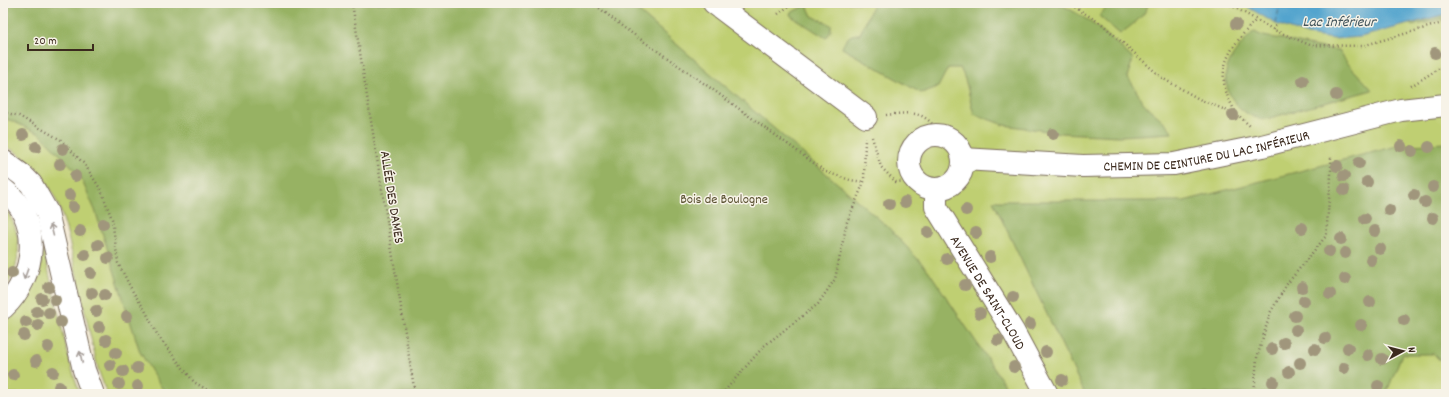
<svg xmlns="http://www.w3.org/2000/svg" width="1449" height="397" font-family="Dekko,sans-serif">
  <style>
    .green { fill: #bfcf72; stroke: #7d7c48 }
    .forest { fill: #97b264; stroke: #696e41 }
    .water { fill: #53a4ce; stroke: #476776 }
    .lines { fill: none; stroke-linecap: round; stroke-linejoin: round }
    .ferry { stroke: #43555c; stroke-width: 1; stroke-dasharray: 5 4; stroke-linecap: butt }
    .minor-casing { stroke: #7b6d5d; stroke-width: 24 }
    .highway-casing { stroke: #7b6d5d; stroke-width: 24 }
    .path { stroke: #7b6d5d; stroke-width: 2.5; stroke-dasharray: 1 3; stroke-linecap: butt }
    .minor { stroke: #fff; stroke-width: 22 }
    .highway { stroke: #fff; stroke-width: 22 }
    .tree { fill: #a0967b }
    .oneway { stroke: #a79f9a }
    .labels { text-anchor: middle; stroke-width: 3; stroke-linejoin: round; paint-order: stroke }
    .street-label { font-size: 14px; fill: #3b2a1e; stroke: #f7f3e8 }
    .park-label { font-size: 14px; fill: #5c5333; stroke: #f7f3e8 }
    .water-label { font-size: 15px; font-style: italic; fill: #43555c; stroke: #f7f3e8 }
  </style>
  <rect width="100%" height="100%" fill="#f7f3e8"/>
  <filter id="ink" filterUnits="userSpaceOnUse"><feTurbulence type="fractalNoise" baseFrequency=".025" numOctaves="2"/><feDisplacementMap in="SourceGraphic" scale="8" xChannelSelector="R" yChannelSelector="G"/><feConvolveMatrix kernelMatrix="1 2 1 2 8 2 1 2 1" color-interpolation-filters="sRGB"/></filter>
  <filter id="wash" filterUnits="userSpaceOnUse"><feTurbulence type="fractalNoise" baseFrequency=".012" numOctaves="4" result="noise"/><feDisplacementMap in="SourceGraphic" scale="16" xChannelSelector="R" yChannelSelector="G"/><feGaussianBlur stdDeviation="0.9" result="paint"/><feColorMatrix in="noise" values="0 0 0 0 0 0 0 0 0 0 0 0 0 0 0 0 0 1.4 0 .05"/><feComposite in="paint" operator="in"/></filter>
  <g filter="url(#wash)">
    <rect width="100%" height="100%" fill="#f3e9d3"/>
    <g class="green">
      <path d="M3,3H1446V394H107L98,369C91,339 84,308 77,277C65,223 59,172 3,145Z"/>
      <path d="M3,206C24,231 23,266 3,291Z"/>
      <path d="M44,251L70,363L80,394H3V323C22,310 34,291 40,269C42,263 41,255 44,251Z"/>
    </g>
    <g class="forest">
      <polygon points="3,3 629,3 888,227 928,270 1011,394 170,394 161,387 140,352 95,210 79,174 40,134 10,120 3,119"/>
      <path d="M872,3H1057C1088,17 1108,35 1133,59L1127,77C1134,84 1137,93 1142,101C1152,114 1166,119 1172,133L1120,136L1061,133L1004,125L974,114C969,99 968,82 960,68H948L938,87L921,93L842,48C846,38 849,34 860,34L873,5Z"/>
      <path d="M1110,3H1148C1148,15 1129,27 1120,34L1099,16Z"/>
      <polygon points="807,5 812,16 831,25 831,31 826,38 791,16 790,13"/>
      <polygon points="1446,14 1446,18 1412,26 1410,24"/>
      <path d="M1255,32C1264,38 1272,37 1282,39C1303,44 1317,48 1339,50C1347,66 1361,76 1372,90L1266,119C1243,119 1223,95 1226,72C1229,57 1242,44 1252,33Z"/>
      <polygon points="1446,143 1446,367 1434,354 1402,354 1386,394 1085,394 993,201 1184,201 1397,146"/>
    </g>
    <polygon class="water" points="1241,3 1446,3 1446,14 1361,37 1334,39 1307,35 1276,24"/>
    <g class="lines">
      <polyline class="ferry" points="1276,24 1280,3"/>
    </g>
  </g>
  <g filter="url(#ink)">
    <g class="lines">
      <g class="minor-casing">
        <g id="minor">
          <polyline points="714,3 866,117"/>
          <circle cx="936" cy="162" r="27"/>
          <path id="s1" d="M963,159L1083,166L1174,164L1262,146L1401,110L1446,105"/>
          <path id="s2" d="M936,189V207L1013,331L1047,394"/>
        </g>
      </g>
      <g class="highway-casing">
        <g id="highway">
          <polyline points="3,161 22,175 31,184 47,212 84,370 93,394"/>
          <path d="M3,189C43,219 37,277 3,308"/>
        </g>
      </g>
      <g class="path">
        <polyline points="352,3 415,394"/>
        <polyline points="593,3 623,27 712,89 826,172 850,180 864,182"/>
        <polyline points="1068,3 1102,24 1162,78 1201,100 1238,115 1250,126"/>
        <polyline points="1227,3 1274,30 1310,45 1362,46 1446,22"/>
        <polyline points="778,14 789,6 800,3"/>
        <polyline points="1274,30 1276,24"/>
        <polyline points="1411,86 1446,64"/>
        <polyline points="3,112 19,116 61,140 85,165 101,190 112,219 118,263 133,292 145,310 158,336 194,382 214,394"/>
        <path d="M1237,114C1211,74 1226,51 1256,20"/>
        <path d="M886,115C913,112 925,110 940,135"/>
        <polyline points="872,137 881,167 896,182 916,180"/>
        <polyline points="722,394 764,346 818,304 835,279 847,222 864,182 865,138"/>
        <polyline points="1254,394 1257,358 1270,313 1287,284 1326,236 1331,176 1331,157"/>
      </g>
      <use href="#minor" class="minor"/>
      <use href="#highway" class="highway"/>
    </g>
    <g class="tree">
      <circle cx="1236" cy="24" r="6"/>
      <circle cx="1435" cy="53" r="6"/>
      <circle cx="1303" cy="81" r="6"/>
      <circle cx="1336" cy="95" r="6"/>
      <circle cx="1233" cy="115" r="6"/>
      <circle cx="1053" cy="134" r="6"/>
      <circle cx="23" cy="135" r="6"/>
      <circle cx="1401" cy="146" r="6"/>
      <circle cx="36" cy="147" r="6"/>
      <circle cx="1429" cy="147" r="6"/>
      <circle cx="63" cy="149" r="6"/>
      <circle cx="1412" cy="151" r="6"/>
      <circle cx="1359" cy="163" r="6"/>
      <circle cx="60" cy="164" r="6"/>
      <circle cx="1337" cy="166" r="6"/>
      <circle cx="75" cy="176" r="6"/>
      <circle cx="1344" cy="176" r="6"/>
      <circle cx="1367" cy="182" r="6"/>
      <circle cx="1433" cy="187" r="6"/>
      <circle cx="1344" cy="190" r="6"/>
      <circle cx="70" cy="195" r="6"/>
      <circle cx="1414" cy="195" r="6"/>
      <circle cx="905" cy="202" r="6"/>
      <circle cx="1425" cy="202" r="6"/>
      <circle cx="889" cy="204" r="6"/>
      <circle cx="73" cy="207" r="6"/>
      <circle cx="966" cy="210" r="6"/>
      <circle cx="1389" cy="210" r="6"/>
      <circle cx="1433" cy="218" r="6"/>
      <circle cx="1365" cy="219" r="6"/>
      <circle cx="103" cy="224" r="6"/>
      <circle cx="1302" cy="228" r="6"/>
      <circle cx="80" cy="231" r="6"/>
      <circle cx="1375" cy="231" r="6"/>
      <circle cx="928" cy="232" r="6"/>
      <circle cx="976" cy="233" r="6"/>
      <circle cx="1341" cy="239" r="6"/>
      <circle cx="98" cy="245" r="6"/>
      <circle cx="1380" cy="249" r="6"/>
      <circle cx="1329" cy="251" r="6"/>
      <circle cx="1345" cy="253" r="6"/>
      <circle cx="85" cy="255" r="6"/>
      <circle cx="990" cy="257" r="6"/>
      <circle cx="108" cy="258" r="6"/>
      <circle cx="947" cy="259" r="6"/>
      <circle cx="1371" cy="260" r="6"/>
      <circle cx="12" cy="273" r="6"/>
      <circle cx="91" cy="273" r="6"/>
      <circle cx="1345" cy="279" r="6"/>
      <circle cx="965" cy="285" r="6"/>
      <circle cx="49" cy="287" r="6"/>
      <circle cx="1302" cy="287" r="6"/>
      <circle cx="92" cy="293" r="6"/>
      <circle cx="1330" cy="294" r="6"/>
      <circle cx="105" cy="295" r="6"/>
      <circle cx="1013" cy="297" r="6"/>
      <circle cx="42" cy="299" r="6"/>
      <circle cx="55" cy="300" r="6"/>
      <circle cx="1304" cy="301" r="6"/>
      <circle cx="1370" cy="302" r="6"/>
      <circle cx="96" cy="311" r="6"/>
      <circle cx="37" cy="312" r="6"/>
      <circle cx="49" cy="313" r="6"/>
      <circle cx="980" cy="313" r="6"/>
      <circle cx="127" cy="316" r="6"/>
      <circle cx="1295" cy="316" r="6"/>
      <circle cx="1404" cy="320" r="6"/>
      <circle cx="26" cy="322" r="6"/>
      <circle cx="61" cy="322" r="6"/>
      <circle cx="1030" cy="324" r="6"/>
      <circle cx="38" cy="325" r="6"/>
      <circle cx="1361" cy="325" r="6"/>
      <circle cx="99" cy="327" r="6"/>
      <circle cx="1296" cy="330" r="6"/>
      <circle cx="24" cy="335" r="6"/>
      <circle cx="1325" cy="338" r="6"/>
      <circle cx="106" cy="340" r="6"/>
      <circle cx="998" cy="340" r="6"/>
      <circle cx="1284" cy="343" r="6"/>
      <circle cx="48" cy="347" r="6"/>
      <circle cx="1348" cy="348" r="6"/>
      <circle cx="1272" cy="349" r="6"/>
      <circle cx="1315" cy="349" r="6"/>
      <circle cx="1046" cy="352" r="6"/>
      <circle cx="116" cy="353" r="6"/>
      <circle cx="1368" cy="355" r="6"/>
      <circle cx="1382" cy="359" r="6"/>
      <circle cx="36" cy="361" r="6"/>
      <circle cx="1300" cy="363" r="6"/>
      <circle cx="110" cy="365" r="6"/>
      <circle cx="1014" cy="367" r="6"/>
      <circle cx="137" cy="368" r="6"/>
      <circle cx="1344" cy="368" r="6"/>
      <circle cx="123" cy="371" r="6"/>
      <circle cx="53" cy="372" r="6"/>
      <circle cx="1289" cy="372" r="6"/>
      <circle cx="13" cy="375" r="6"/>
      <circle cx="1062" cy="380" r="6"/>
      <circle cx="1273" cy="382" r="6"/>
      <circle cx="119" cy="384" r="6"/>
      <circle cx="138" cy="386" r="6"/>
      <circle cx="1378" cy="386" r="6"/>
      <circle cx="59" cy="387" r="6"/>
    </g>
    <defs><path id="oneway-shaft" d="M-6 0H5M1.5-3L5.5 0L1.5 3" fill="none" stroke-width="1.6" stroke-linecap="round" stroke-linejoin="round"/></defs>
    <g class="oneway">
      <use href="#oneway-shaft" transform="translate(52 230) rotate(-104)"/>
      <use href="#oneway-shaft" transform="translate(26 274) rotate(110)"/>
      <use href="#oneway-shaft" transform="translate(81 357) rotate(-103)"/>
    </g>
  </g>
  <g class="labels">
    <g class="street-label">
      <text dy="5" stroke="none"><textPath href="#s1" startOffset="245">CHEMIN DE CEINTURE DU LAC INFÉRIEUR</textPath></text>
      <text transform="translate(393 197) rotate(81)" y="5">ALLÉE DES DAMES</text>
      <text dy="5" stroke="none"><textPath href="#s2" startOffset="118">AVENUE DE SAINT-CLOUD</textPath></text>
    </g>
    <g class="park-label">
      <text x="724" y="203">Bois de Boulogne</text>
    </g>
    <g class="water-label">
      <text x="1339" y="26">Lac Inférieur</text>
    </g>
  </g>
  <rect width="1449" height="397" fill="none" stroke="#f7f3e8" stroke-width="16"/>
  <g transform="translate(1403 351) rotate(83)" stroke="#f7f3e8" stroke-width="3" paint-order="stroke">
  <path d="M0-3L7 15L0 10L-7 15Z" fill="#3b2a1e"/>
  <text y="-6" font-size="11" font-weight="bold" text-anchor="middle" fill="#3b2a1e">N</text>
  </g>
  <path d="M28 44v6h65v-6" fill="none" stroke="#3b2a1e" stroke-width="2"/>
  <text x="34" y="44" font-size="12" fill="#3b2a1e" stroke="#f7f3e8" stroke-width="3" paint-order="stroke">20 m</text>
</svg>
